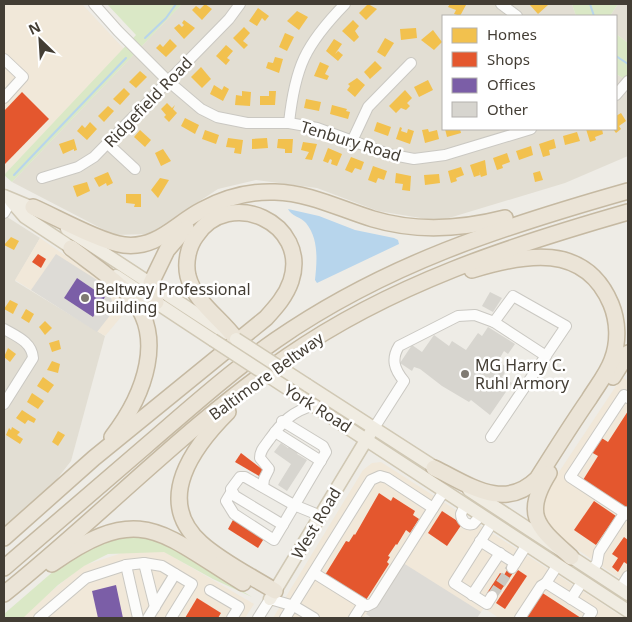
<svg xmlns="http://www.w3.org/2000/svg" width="632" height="622" font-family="'Noto Sans',sans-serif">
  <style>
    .residential { fill: #e2ded3 }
    .commercial { fill: #f1e8d9 }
    .green { fill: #dae8c6 }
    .parking { fill: #dddbd6; fill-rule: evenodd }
    .water { fill: #b7d5ec }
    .homes { fill: #f2c14e }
    .shops { fill: #e4572e }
    .offices { fill: #7b5ea7 }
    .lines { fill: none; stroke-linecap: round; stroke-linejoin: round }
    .stream { stroke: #b7d5ec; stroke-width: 2 }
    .building { fill: #d7d5cf }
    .minor-tunnel { stroke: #ccc9c2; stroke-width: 10; stroke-dasharray: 10 5; stroke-linecap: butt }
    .minor-casing { stroke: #cac8c2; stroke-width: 12 }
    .major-casing { stroke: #d0c8b4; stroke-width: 15 }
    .highway-casing { stroke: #c5b9a2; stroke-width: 18 }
    .minor { stroke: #fcfcfb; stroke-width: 10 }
    .major { stroke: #f0ece2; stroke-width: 12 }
    .highway { stroke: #ebe4d7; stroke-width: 15 }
    .major-bridge-casing { stroke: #d0c8b4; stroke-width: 15; stroke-linecap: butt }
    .major-bridge { stroke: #f0ece2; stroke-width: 12 }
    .poi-dot { fill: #7f7a72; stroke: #fff; stroke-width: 2 }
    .labels { text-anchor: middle; stroke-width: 5; stroke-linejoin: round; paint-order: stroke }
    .street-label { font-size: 16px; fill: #433d34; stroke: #fff }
    .poi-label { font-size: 16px; fill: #433d34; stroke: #fff; text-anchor: start }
  </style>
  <rect width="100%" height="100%" fill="#eeece6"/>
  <g class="residential">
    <polygon points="182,4 572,4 576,16 443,16 443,129 616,129 616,74 628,81 628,156 565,183 439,221 378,211 317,188 256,180 218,189 149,234 114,235 12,182"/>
    <polygon points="618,4 628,4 628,43 616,34 616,16 610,16"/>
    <polygon points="4,215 40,238 15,281 105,336 71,461 50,488 4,529"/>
  </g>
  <g class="commercial">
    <polygon points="4,4 82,4 124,49 4,175"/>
    <polygon points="40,238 119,293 126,304 126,311 105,336 15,280"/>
    <polygon points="622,377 628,381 628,584 559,537 542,519 541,499"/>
    <polygon points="381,462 598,601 624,618 499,618 484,608 477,618 372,618 366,614 363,618 273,618 363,470 372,463"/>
    <polygon points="144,549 163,551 254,604 245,618 19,618 82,566 125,552"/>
  </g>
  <g class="green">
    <polygon points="107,4 182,4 12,182 4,175 136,35"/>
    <polygon points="572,4 618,4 610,16 576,16"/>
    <polygon points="616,34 628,43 628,81 616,74"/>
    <polygon points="136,536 155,538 252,597 213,579 164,552 108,554 84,566 58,585 23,618 4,618 4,614 70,557 113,539"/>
  </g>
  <g class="parking">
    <path d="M56,254L97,280L109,293L115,309L97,332L31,290ZM77,279L105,297L93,316L64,298Z"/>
    <polygon points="400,561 481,612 477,618 372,618 366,614"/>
  </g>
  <path class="water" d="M288,209L319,216L355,230L394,238L398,240L399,244L317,283L315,280C317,261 319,239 306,223C301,217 291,216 288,209Z"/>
  <g class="homes">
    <polygon points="205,4 212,9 202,20 192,10 196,6 200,9"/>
    <polygon points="368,4 377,9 366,20 359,13"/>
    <polygon points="450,4 466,5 460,16 454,14 456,10 448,7"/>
    <polygon points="529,4 547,4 548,5 538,14"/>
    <polygon points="258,8 269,16 265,21 262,18 257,26 249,21"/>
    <polygon points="297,11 308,17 299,30 287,21"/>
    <polygon points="184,20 195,28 184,39 174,28 179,24 182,27 184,25 182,23"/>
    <polygon points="353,20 359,26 355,31 359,37 354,42 342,31"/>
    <polygon points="244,27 250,33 243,41 248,45 244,49 233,38"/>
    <polygon points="416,28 417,38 401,40 400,29"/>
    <polygon points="433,30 442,42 434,50 421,40"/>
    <polygon points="285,33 294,37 287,51 279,47"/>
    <polygon points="385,38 394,43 385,57 377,52"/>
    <polygon points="170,39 177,46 166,57 156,48 160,44 163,47"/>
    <polygon points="334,39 342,44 335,54 338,51 343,55 338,61 326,51"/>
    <polygon points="226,45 233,51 227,58 230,60 226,65 216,56"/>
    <polygon points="275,57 283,59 279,73 266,68 268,62 273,63"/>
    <polygon points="375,61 382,68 370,79 364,72"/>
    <polygon points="320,62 329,66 325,74 329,76 327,80 314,76"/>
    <polygon points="201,67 211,79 202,88 191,77"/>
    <polygon points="140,71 147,77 136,88 129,82"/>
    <polygon points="357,78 365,85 355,97 347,90 350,86 348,84"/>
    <polygon points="428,80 433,90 419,97 414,87"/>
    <polygon points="214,85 222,90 224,86 229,89 223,101 210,94"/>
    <polygon points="124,88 130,94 120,105 113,99"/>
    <polygon points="405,90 412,98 407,103 410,106 406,110 401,108 396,113 389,106"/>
    <polygon points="242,91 251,92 250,106 235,105 236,95 242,96"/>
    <polygon points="269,91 276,91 275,105 260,105 260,96 269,96"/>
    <polygon points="306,99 321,102 319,111 304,108"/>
    <polygon points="167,103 172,108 175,105 173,109 177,113 169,122 164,117 166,115 161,109"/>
    <polygon points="332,105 347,109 346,111 350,112 348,119 330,114"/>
    <polygon points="108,106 114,111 104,122 98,116"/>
    <polygon points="621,113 626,121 619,126 621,129 616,133 613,129 616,129 616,116"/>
    <polygon points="185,118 199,125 195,134 181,126"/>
    <polygon points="90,122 97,129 87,140 77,131 82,125 85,128"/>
    <polygon points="377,122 391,127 388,136 374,131"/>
    <polygon points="400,127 402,128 401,131 407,133 408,129 414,131 410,144 396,139"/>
    <polygon points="428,129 429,132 437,130 439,139 425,143 422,130"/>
    <polygon points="445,129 460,129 461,133 447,137"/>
    <polygon points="586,129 602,129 603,134 595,137 596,140 590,142"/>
    <polygon points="140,130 151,140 145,147 134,137"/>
    <polygon points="205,130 219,135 216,144 202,139"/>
    <polygon points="577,132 580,141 565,145 563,136"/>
    <polygon points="228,138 243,140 241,154 234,153 235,148 226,147"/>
    <polygon points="267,138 268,148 252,149 252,139"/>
    <polygon points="74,139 77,150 74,151 74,149 63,154 59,144"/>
    <polygon points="278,139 293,139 292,153 285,153 285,149 277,148"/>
    <polygon points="554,139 556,148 549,150 550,155 543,157 539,144"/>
    <polygon points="303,142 317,144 312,160 305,159 309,152 301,150"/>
    <polygon points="531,146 533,155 519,160 516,151"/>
    <polygon points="328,148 342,154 337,166 331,164 332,160 330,159 328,163 323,161"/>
    <polygon points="163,149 171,161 161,166 155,153"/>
    <polygon points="507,153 510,162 502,165 503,168 497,170 493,158"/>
    <polygon points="351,157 364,162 361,170 355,168 352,173 345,170"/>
    <polygon points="485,160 487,175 481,177 479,171 480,175 474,177 470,165"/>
    <polygon points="373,166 387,171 384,180 378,178 376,183 368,180"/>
    <polygon points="461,167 464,175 456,178 457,181 451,183 448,171"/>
    <polygon points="540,171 543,180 535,182 533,173"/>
    <polygon points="108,172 113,183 107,186 106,183 99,187 94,178"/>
    <polygon points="396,173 411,176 410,191 402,190 403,184 395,183"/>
    <polygon points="439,174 440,183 425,185 424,175"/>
    <polygon points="160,178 169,180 158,198 151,190"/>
    <polygon points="87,182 90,191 77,197 73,186"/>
    <polygon points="126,194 141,194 141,207 134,207 135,204 126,203"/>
    <polygon points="11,237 19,241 14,250 4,245"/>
    <polygon points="10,300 18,304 13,314 4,309"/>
    <polygon points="26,309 34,314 29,323 21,318"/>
    <polygon points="45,321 52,328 45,335 39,327"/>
    <polygon points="59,340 61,349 52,352 49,343"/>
    <polygon points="8,348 16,354 10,362 4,357"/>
    <polygon points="52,361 60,364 58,373 47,370"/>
    <polygon points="43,377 54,385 48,393 37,386"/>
    <polygon points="32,393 44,401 38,409 27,402"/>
    <polygon points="22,410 36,419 34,423 28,420 25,424 16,418"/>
    <polygon points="12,427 20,432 17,435 23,439 20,444 6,435 9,428 11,430"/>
    <polygon points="58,431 65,435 58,446 52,442"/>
  </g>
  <g class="shops">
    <polygon points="22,92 49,119 4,165 4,111"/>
    <polygon points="38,254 46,259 41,268 32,262"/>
    <polygon points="628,411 628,509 583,480 598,456 591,452 600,437 608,442"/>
    <polygon points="241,453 263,470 259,476 235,462"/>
    <polygon points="379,493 391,501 393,497 415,511 413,515 419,519 410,533 406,530 397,545 396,544 388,556 390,557 387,562 389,564 366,600 325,575 346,541 349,542 354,534 355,535"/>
    <polygon points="594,501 616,516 596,545 574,530"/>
    <polygon points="442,511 462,524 447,546 428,533"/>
    <polygon points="234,518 265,537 258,548 228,529"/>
    <polygon points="624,537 628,540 628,562 627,564 624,562 618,572 612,567 618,558 612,554"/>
    <polygon points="509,567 515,570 495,599 487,593 500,573 504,575"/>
    <polygon points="518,570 527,576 505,609 496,603"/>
    <polygon points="541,592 581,618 524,618"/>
    <polygon points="197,598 221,613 218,618 185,618"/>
  </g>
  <g class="offices">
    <polygon points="77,278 105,297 93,317 64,298"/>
    <polygon points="116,585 123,618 98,618 92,591"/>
  </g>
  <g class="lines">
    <g class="stream">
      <polyline points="590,4 594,16"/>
      <polyline points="145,38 166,18 176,4"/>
      <polyline points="616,56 628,64"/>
      <polyline points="14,175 126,58"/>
    </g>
  </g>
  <g class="building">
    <polygon points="490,292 502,298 493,312 482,306"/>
    <polygon points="488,327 515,344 508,354 504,351 498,361 508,368 502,377 512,383 490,415 471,400 469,402 442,386 420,369 414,367 412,371 400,363 412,345 422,352 434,335 449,346 452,341 466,350 478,333 482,336"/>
    <polygon points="294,440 303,445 297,454 307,460 287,491 278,485 291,464 274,452 281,443 288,448"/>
  </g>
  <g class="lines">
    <polyline class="minor-tunnel" points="492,596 511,568"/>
    <g class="minor-casing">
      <g id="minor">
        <polyline points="94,4 118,31 168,81 201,109 217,117 247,123 289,123 317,128 388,154 414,159 445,155 531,129"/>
        <polyline points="501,4 517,16"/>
        <polyline points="4,59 23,77 4,98"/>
        <polyline points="616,95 628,81"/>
        <path d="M289,123C295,67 305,45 345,4"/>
        <polyline points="353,139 368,107 411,63"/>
        <polyline points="108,144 135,169"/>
        <polyline points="42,178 78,167 94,157 229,19 240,4"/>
        <polyline points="4,213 11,201"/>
        <polyline points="494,322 546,356"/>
        <path d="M4,329C16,336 32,342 33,358L4,404"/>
        <polyline points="628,398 624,395 570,477 628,515"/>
        <path d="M374,428L404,381C394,369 391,359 399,346L458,316L475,315L494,322L513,296L566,326L491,437"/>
        <polyline points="275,432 321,461"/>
        <path d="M263,487L264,479L269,469L260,458C260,450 265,446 269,440C282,422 292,411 315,405"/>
        <polyline points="232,491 226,501 234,514 274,540 326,452 323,446 282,421"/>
        <path d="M465,505L461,514C461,520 466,526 473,524L481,515"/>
        <polyline points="283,525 235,496 231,489 240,477 245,477 294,505 321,516"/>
        <polyline points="480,541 515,563"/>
        <polyline points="144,563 155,607"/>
        <polyline points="126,565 138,618"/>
        <polyline points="557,566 546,583 592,612 588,618"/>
        <polyline points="512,568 526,546"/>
        <polyline points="592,570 597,563 599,552 625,512"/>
        <polyline points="314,573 367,606 373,603 444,491"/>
        <polyline points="620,589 628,576"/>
        <polyline points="210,590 239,607 232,618"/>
        <polyline points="472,595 500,553"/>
        <polyline points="492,596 487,604 454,583 492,523"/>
        <polyline points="571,599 582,582"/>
        <polyline points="39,618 86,578 126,565 144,563 162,566 192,584 171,618"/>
        <polyline points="148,618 175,574"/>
        <polyline points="258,618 270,599 294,606 314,618"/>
        <polyline points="285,618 371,480 380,476 387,478 433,508"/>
        <polyline points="354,618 363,604"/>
        <polyline points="520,618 541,586 546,583"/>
      </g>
    </g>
    <g class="major-casing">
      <g id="major">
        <polyline points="4,196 40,211"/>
        <polyline points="11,201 25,217 78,252"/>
        <polyline points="67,229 226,333"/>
        <polyline points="116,276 213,340"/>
        <polyline points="307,385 442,472"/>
        <polyline points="296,394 628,611"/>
        <polyline points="469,490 628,594"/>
        <polyline points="270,599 371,432"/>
      </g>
    </g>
    <g class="highway-casing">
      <g id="highway">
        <path d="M33,207C56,217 101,242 124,245C157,249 175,224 202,210C224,198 249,191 275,192C310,193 340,209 373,219C416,232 462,229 505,218"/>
        <path d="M71,248C89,262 109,275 125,291C170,333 143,397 112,437"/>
        <polyline points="156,302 151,283 167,250 186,228"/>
        <polyline points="613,377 628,353"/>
        <path d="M228,412C194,446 153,500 201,543C222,562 251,576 275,591"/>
        <path d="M434,468C468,484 503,512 537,479C554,452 571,425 589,399C597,386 607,374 612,360C619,342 618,321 611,304C585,242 524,254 472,270"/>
        <path d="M549,473C522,516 538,527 571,557"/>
        <path d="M4,538L94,458L266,318C276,307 286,296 291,281C310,223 229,186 196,236C188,247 185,263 188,276C195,303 221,318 236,339"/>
        <path d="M52,564C141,501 161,533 243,583"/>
        <path d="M4,568C51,527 99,486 147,445C189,409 230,372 276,340C386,264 501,227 628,191"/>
        <path d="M4,594C100,517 186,426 288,356C392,284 509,246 628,212"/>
      </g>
    </g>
    <use href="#minor" class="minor"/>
    <use href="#major" class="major"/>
    <use href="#highway" class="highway"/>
    <g class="major-bridge-casing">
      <g id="major-bridge">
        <polyline points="236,339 307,385"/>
        <polyline points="213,340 296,394"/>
      </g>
    </g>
    <use href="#major-bridge" class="major-bridge"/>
  </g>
  <g class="poi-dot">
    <circle cx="85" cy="298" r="5"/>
    <circle cx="465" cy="374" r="5"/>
  </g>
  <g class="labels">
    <g class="street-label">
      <text transform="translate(148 102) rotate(-46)" y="6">Ridgefield Road</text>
      <text transform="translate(351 141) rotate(17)" y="6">Tenbury Road</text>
      <text transform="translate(266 376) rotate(-36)" y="6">Baltimore Beltway</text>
      <text transform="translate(318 408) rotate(32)" y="6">York Road</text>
      <text transform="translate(316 523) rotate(-59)" y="6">West Road</text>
    </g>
    <g class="poi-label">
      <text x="95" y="295">Beltway Professional<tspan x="95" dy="18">Building</tspan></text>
      <text x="475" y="371">MG Harry C.<tspan x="475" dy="18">Ruhl Armory</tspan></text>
    </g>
  </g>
  <rect width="632" height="622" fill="none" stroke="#433d34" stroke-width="10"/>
  <rect x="442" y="15" width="175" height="115" fill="#ffffff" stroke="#b4b1ae"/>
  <rect x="452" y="28" width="25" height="15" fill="#f2c14e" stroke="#b4b1ae"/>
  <text x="487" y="40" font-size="15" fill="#433d34">Homes</text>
  <rect x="452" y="52" width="25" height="15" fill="#e4572e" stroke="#b4b1ae"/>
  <text x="487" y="65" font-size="15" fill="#433d34">Shops</text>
  <rect x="452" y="78" width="25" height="15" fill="#7b5ea7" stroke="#b4b1ae"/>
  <text x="487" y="90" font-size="15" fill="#433d34">Offices</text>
  <rect x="452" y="102" width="25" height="15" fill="#d7d5cf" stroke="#b4b1ae"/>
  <text x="487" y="115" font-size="15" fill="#433d34">Other</text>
  <g transform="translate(40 40) rotate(335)" stroke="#ffffff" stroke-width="4" paint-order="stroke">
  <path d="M0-4L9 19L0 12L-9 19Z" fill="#433d34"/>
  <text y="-8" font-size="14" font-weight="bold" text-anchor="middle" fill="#433d34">N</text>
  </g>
</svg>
